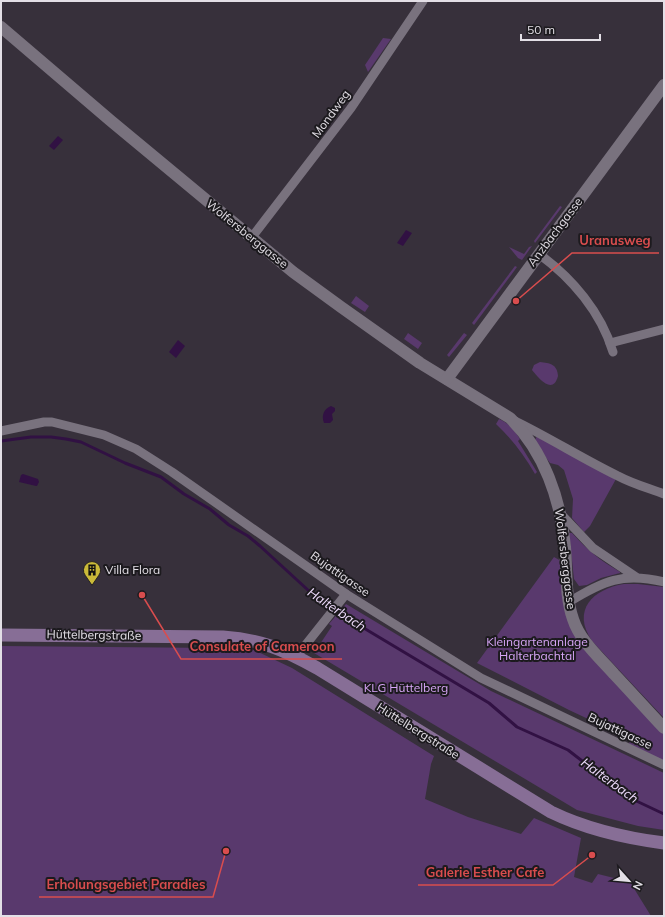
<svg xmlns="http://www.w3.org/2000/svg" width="665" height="917" font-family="Mulish,sans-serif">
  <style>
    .green { fill: #59396d }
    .water { fill: #311143 }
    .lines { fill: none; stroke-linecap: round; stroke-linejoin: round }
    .stream { stroke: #311143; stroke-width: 3 }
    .minor { stroke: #79727e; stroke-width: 9 }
    .tertiary { stroke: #79727e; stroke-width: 12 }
    .secondary { stroke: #876e96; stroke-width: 13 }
    .labels { text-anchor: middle; stroke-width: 4; stroke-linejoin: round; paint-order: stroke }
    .street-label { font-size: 12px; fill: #e3dfe6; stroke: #1c1a1e }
    .poi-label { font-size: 12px; fill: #e3dfe6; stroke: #1c1a1e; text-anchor: start }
    .park-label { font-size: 12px; fill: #d8a6f8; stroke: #1c1a1e }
    .water-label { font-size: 13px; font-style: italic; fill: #efdcfd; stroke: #1c1a1e }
    .leader { fill: none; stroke: #d94d4e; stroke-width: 1.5 }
    .callout-dot { fill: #d94d4e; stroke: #1c1a1e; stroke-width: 1.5 }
    .callout-label { font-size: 13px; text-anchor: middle; font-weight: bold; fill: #d94d4e; stroke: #1c1a1e; stroke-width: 4; stroke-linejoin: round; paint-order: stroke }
  </style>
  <rect width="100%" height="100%" fill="#37303b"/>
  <g class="green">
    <polygon points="383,38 391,39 368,72 365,65"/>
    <polygon points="560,206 562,207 535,243 534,241"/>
    <polygon points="532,246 522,260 518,258 509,247 524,254 529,247"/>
    <polygon points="515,266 517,267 474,325 472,323"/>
    <polygon points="356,296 369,306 365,312 351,303"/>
    <polygon points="408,333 422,343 418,349 404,339"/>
    <polygon points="464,333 467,335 449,357 447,355"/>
    <path d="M540,362C550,363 557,364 558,376C553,395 539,379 532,370L534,365Z"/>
    <path d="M499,419C509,423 514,430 520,439L518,441L537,472L535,474C524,455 512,439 496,424Z"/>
    <polygon points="537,436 616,479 590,526 584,532 572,518 573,499 564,470 558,465 550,463 547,459 535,440"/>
    <path d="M569,533H572C588,551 600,560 620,572V573L601,578L587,585L579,586L574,579Z"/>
    <polygon points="554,557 561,561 568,618 664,734 664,761 629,744 631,739 569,710 477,663"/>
    <path d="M624,584H638L664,587V718L592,641C571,610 593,589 624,584Z"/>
    <polygon points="346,604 491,691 664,773 664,830 638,826 577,810 314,653 332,626 329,624"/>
    <polygon points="1,646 216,648 254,650 292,668 434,756 431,764 425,799 468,817 521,834 534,818 581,838 574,877 592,883 598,874 630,882 651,916 1,916"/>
  </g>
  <g class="water">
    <polygon points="58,136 63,140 54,150 49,146"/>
    <polygon points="406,230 412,233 403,246 397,243"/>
    <polygon points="178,340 185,346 176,358 169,352"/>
    <path d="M331,406L335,408V411L332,414L333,420L330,423H324C321,415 324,409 331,406Z"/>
    <polygon points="23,474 38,479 39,482 37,486 36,486 19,482 21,475"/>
  </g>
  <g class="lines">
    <polyline class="stream" points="1,441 31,437 51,437 66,439 81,442 125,463 161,477 184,494 210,509 229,525 248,536 260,546 309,591 352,621 489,703 517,727 568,750 630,798 664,814"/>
    <g class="minor">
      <polyline points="252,237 351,108 423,1"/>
      <path d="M539,254C572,278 601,312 613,352"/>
      <polyline points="610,343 664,329"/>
      <path d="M515,421C550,438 583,459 618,476C633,484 648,488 664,494"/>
      <polyline points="1,431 44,422 52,422 104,435 136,449 172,472 346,594 481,678 664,765"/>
      <polyline points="560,513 593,548 636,577"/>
      <path d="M569,602C603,581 623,572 664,582"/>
      <polyline points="296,657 346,594"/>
    </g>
    <g class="tertiary">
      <path d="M1,27L111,121L293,272L341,307L420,363L510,418C544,451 561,500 565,547C567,571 565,596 573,619C580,641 599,657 614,674C631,692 647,710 664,728"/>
      <polyline points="447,379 664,85"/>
    </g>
    <path class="secondary" d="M1,635L223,637C262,640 283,649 317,668L551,812C586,829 625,838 664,843"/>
  </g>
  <defs>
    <g id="building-pin" transform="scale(0.9)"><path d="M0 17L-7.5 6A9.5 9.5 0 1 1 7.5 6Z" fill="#cbba39" stroke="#1c1a1e"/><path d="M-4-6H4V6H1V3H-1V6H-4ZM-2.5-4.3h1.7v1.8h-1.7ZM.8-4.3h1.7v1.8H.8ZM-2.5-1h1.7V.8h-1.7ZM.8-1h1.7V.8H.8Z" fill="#111"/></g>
  </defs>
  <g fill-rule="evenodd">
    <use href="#building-pin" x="92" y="570"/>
  </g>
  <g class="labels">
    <g class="street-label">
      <text transform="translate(331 114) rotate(-54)" y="4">Mondweg</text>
      <text transform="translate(555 232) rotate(-53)" y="4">Anzbachgasse</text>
      <text transform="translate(247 234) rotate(39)" y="4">Wolfersberggasse</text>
      <text transform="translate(565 559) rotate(83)" y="4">Wolfersberggasse</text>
      <text transform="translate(340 574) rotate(35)" y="4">Bujattigasse</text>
      <text transform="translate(94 635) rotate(1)" y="4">Hüttelbergstraße</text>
      <text transform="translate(418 731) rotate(32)" y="4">Hüttelbergstraße</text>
      <text transform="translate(620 731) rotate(25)" y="4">Bujattigasse</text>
    </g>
    <g class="poi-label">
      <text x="105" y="574">Villa Flora</text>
    </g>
    <g class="park-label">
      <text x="537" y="646">Kleingartenanlage<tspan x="537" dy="14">Halterbachtal</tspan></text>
      <text x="406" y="692">KLG Hüttelberg</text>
    </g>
    <g class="water-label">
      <text transform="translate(337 609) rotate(34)" y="5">Halterbach</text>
      <text transform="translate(610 780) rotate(36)" y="5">Halterbach</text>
    </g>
  </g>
  <path class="leader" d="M516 301L572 253H659M142 595L181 659H342M592 855L553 885H418M226 851L213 897H39"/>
  <g class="callout-dot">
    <circle cx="516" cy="301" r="4"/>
    <circle cx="142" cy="595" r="4"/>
    <circle cx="592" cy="855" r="4"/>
    <circle cx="226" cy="851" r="4"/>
  </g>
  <g class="callout-label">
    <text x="615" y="245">Uranusweg</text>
    <text x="262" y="651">Consulate of Cameroon</text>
    <text x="485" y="877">Galerie Esther Cafe</text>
    <text x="126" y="889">Erholungsgebiet Paradies</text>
  </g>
  <rect width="665" height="917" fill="none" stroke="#e3dfe6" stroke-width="4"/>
  <g transform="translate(629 881) rotate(117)" stroke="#1c1a1e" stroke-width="3" paint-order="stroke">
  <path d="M0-3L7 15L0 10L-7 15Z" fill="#e3dfe6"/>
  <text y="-6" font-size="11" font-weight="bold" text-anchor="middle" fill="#e3dfe6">N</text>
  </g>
  <path d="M521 34v6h79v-6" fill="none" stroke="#e3dfe6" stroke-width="2"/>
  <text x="527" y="34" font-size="12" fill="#e3dfe6" stroke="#1c1a1e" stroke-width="3" paint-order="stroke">50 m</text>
</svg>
